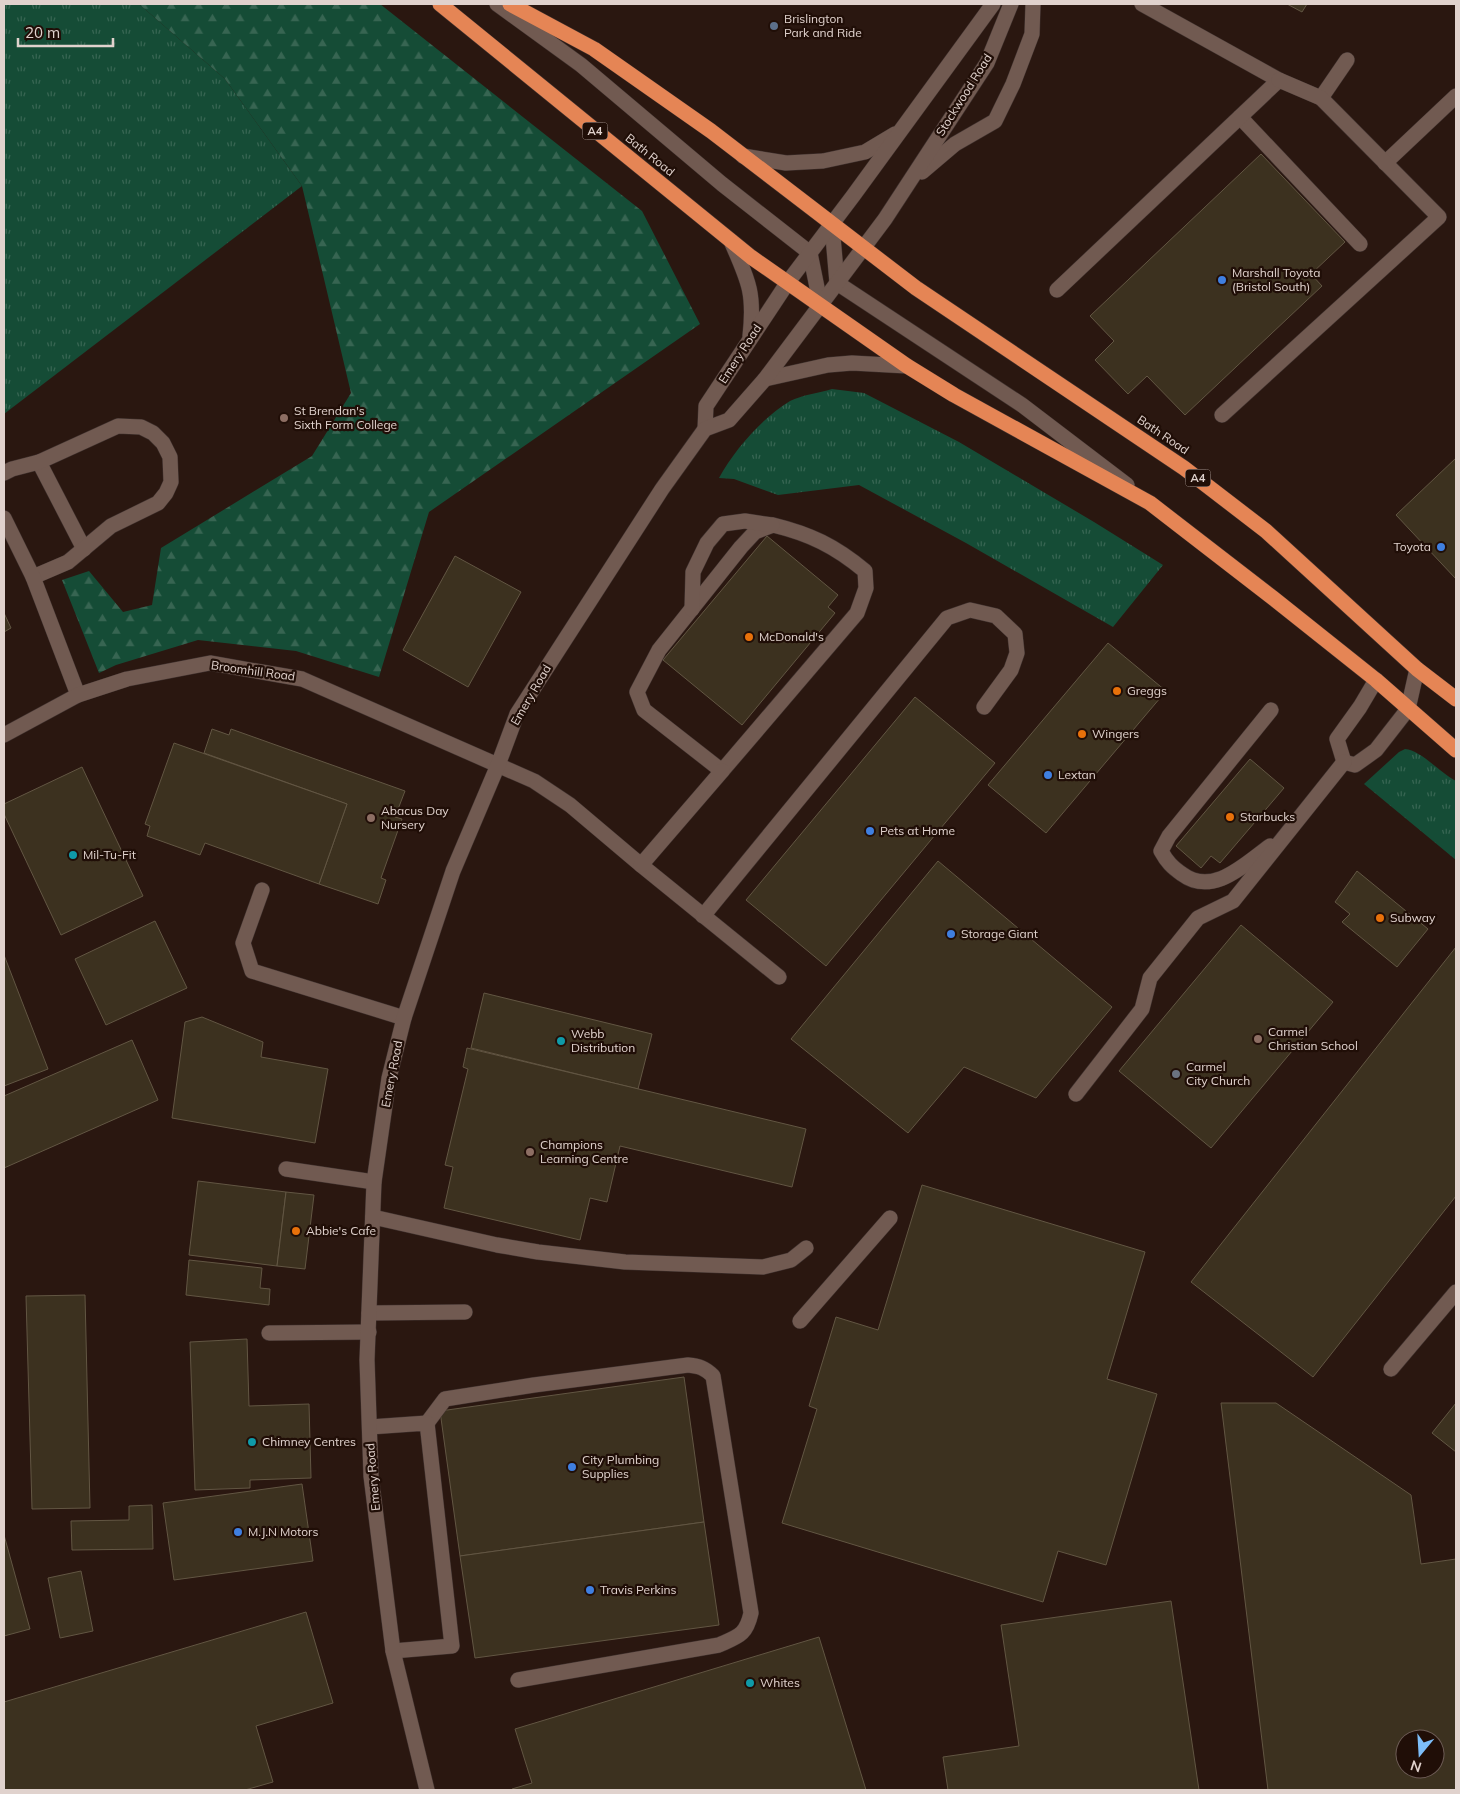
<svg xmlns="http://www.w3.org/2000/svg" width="1460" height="1794" font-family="Mulish,sans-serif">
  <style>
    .grass { fill: url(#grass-tufts) }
    .forest { fill: url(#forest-firs) }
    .building { fill: #3c311f; stroke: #625643; fill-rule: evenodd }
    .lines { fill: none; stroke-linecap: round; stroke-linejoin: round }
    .minor-casing { stroke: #3f312e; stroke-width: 16 }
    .highway-casing { stroke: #3f312e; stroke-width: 16 }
    .minor { stroke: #715a51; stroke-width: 15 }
    .highway { stroke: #e58555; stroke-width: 15 }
    .service-dot { fill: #5c6f8a; stroke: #200e07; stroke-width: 2 }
    .shop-dot { fill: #3f7fe0; stroke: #200e07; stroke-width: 2 }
    .education-dot { fill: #8d6e63; stroke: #200e07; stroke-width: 2 }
    .food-dot { fill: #e8710a; stroke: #200e07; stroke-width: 2 }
    .culture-dot { fill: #0f9aa8; stroke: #200e07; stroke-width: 2 }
    .worship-dot { fill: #6b7280; stroke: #200e07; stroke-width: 2 }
    .labels { text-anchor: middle; stroke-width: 4.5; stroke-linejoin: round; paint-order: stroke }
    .shield { fill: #200e07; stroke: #a69792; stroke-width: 1 }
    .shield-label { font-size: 11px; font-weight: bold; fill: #e0d2cd }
    .poi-label { font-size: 12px; fill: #e0d2cd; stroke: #200e07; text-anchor: start }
    .street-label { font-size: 12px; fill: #e0d2cd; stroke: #200e07 }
  </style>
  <defs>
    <pattern id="grass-tufts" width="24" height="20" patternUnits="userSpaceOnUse" patternTransform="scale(1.25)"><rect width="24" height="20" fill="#154c36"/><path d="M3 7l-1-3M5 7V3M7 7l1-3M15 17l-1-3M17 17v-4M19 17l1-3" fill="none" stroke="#376552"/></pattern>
    <pattern id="forest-firs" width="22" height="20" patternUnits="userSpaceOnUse" patternTransform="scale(1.25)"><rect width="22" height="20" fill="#154c36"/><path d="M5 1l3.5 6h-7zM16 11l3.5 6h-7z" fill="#376552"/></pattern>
  </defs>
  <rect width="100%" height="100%" fill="#2a1710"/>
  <g class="grass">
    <polygon points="4,4 139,4 225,79 302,186 4,414"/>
    <path d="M832,389L864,393L959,442L1094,522L1163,565L1113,627L966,543L859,485L778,495L734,479L719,478C735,449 761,419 790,401C802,395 819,393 832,389Z"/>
    <path d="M1405,749C1421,750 1440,773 1456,781V860L1364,784L1399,752Z"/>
  </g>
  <polygon class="forest" points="139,4 380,4 642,211 700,324 429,512 379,677 296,651 198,640 116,665 99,673 62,580 89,571 123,612 152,605 161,548 312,456 351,393 302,186 225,79"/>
  <g class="building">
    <polygon points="1287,4 1307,4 1302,12"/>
    <polygon points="1261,154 1345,242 1311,274 1322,286 1185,415 1147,376 1128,394 1095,360 1114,341 1090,316"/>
    <polygon points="1456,458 1456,579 1396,515"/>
    <polygon points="767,536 838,595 828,607 835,613 742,725 663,660"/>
    <polygon points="455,556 521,592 468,687 403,650"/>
    <polygon points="4,613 11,628 4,632"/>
    <polygon points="1108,643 1166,691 1046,833 988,785"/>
    <polygon points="915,697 995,763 826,966 746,900"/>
    <polygon points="212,729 229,735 231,729 405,791 395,817 402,819 381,878 386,880 378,904 319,884 347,804 204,753"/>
    <polygon points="174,743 347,804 319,884 205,843 200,855 147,836 150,826 145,824"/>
    <polygon points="1250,759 1284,788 1220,863 1211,856 1201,868 1176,846"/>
    <polygon points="82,767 143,896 61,935 4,814 4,804"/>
    <polygon points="938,861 1112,1007 1036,1098 964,1067 908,1133 791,1039"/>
    <polygon points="1357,871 1428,929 1397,967 1342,922 1350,914 1335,902"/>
    <polygon points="155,921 187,988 106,1025 75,959"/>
    <polygon points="1241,925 1333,1002 1211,1148 1119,1071"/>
    <polygon points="1456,947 1456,1196 1313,1377 1191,1282"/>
    <polygon points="4,955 48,1069 4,1086"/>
    <polygon points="484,993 652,1034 638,1089 471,1048"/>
    <polygon points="202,1017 263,1042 261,1057 328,1069 315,1143 172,1118 185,1022"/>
    <polygon points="132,1040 158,1100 4,1168 4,1096"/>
    <polygon points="467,1048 806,1129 792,1187 620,1146 607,1202 590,1198 580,1240 444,1208 453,1167 445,1165 468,1069 463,1067"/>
    <polygon points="198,1181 286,1192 277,1266 189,1255"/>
    <polygon points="922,1185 1145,1252 1107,1379 1157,1394 1106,1565 1058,1551 1043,1602 782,1523 817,1409 809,1406 836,1317 878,1330"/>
    <polygon points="286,1192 314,1195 305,1269 277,1266"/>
    <polygon points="189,1260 262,1268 260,1288 270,1289 269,1305 186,1295"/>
    <polygon points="85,1295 90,1508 32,1509 26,1296"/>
    <polygon points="247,1339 249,1406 309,1404 311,1478 250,1480 250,1488 195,1490 190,1342"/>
    <polygon points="684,1377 704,1522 460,1556 440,1411"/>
    <path d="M1221,1403H1276L1411,1495L1421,1564L1456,1559V1790H1268ZM1405,1739H1435V1769H1405Z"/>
    <polygon points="1456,1403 1456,1452 1432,1433"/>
    <polygon points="302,1484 313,1561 174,1580 163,1503"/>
    <polygon points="152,1505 153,1549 72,1550 71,1521 129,1520 129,1506"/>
    <polygon points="704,1522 719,1625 475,1658 460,1556"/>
    <polygon points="4,1535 30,1629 4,1636"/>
    <polygon points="81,1571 93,1631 60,1638 48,1578"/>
    <polygon points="1171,1601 1199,1790 948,1790 943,1757 1019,1746 1001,1625"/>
    <polygon points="306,1612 333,1703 256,1726 273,1782 245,1790 4,1790 4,1702"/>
    <polygon points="819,1637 866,1790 513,1790 512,1789 532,1783 515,1729"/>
  </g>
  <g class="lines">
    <g class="minor-casing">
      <g id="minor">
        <polyline points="497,4 581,65 722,184 810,253 821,307"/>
        <polyline points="1321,98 1347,60"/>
        <polyline points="1240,117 1360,244"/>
        <polyline points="743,156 786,163 823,161 865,152 895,134"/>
        <polyline points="1385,163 1456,96"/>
        <polyline points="922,172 955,144 995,121 1013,84 1032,34 1033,4"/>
        <polyline points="832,225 837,283"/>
        <path d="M731,241C748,280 755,292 750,336"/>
        <polyline points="837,283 1022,405 1127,485"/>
        <polyline points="1057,290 1279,80 1142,4"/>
        <polyline points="765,379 828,365 852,363 907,366"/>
        <polyline points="1222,415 1439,217 1321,98 1279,80"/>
        <polyline points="705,429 706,406 788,282 853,196 993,4"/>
        <polyline points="39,462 84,549"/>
        <polyline points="4,473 12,469 39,462 118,426 141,427 153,433 163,443 170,457 171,482 166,493 158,503 111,526 68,562 33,577"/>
        <polyline points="4,518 33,577 78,695"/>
        <path d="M773,525C810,534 835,546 865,571L866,588L857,613L722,771L644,710L637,692L659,650L741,547L755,532Z"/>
        <polyline points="692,609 693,572 707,543 723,524 745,521 772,525"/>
        <polyline points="4,735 78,695 127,679 210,663 302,679 534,781 570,805 641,865 779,977"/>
        <polyline points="1344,762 1355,765 1376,750 1408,709 1417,669"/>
        <polyline points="1344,762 1337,739 1360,707 1376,680"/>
        <path d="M1270,846C1245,864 1213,897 1182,874C1172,867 1167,862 1161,851L1169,836L1271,710"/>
        <polyline points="641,865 722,771"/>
        <polyline points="262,890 243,943 252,971 404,1018"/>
        <polyline points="703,916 947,618 970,610 996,616 1015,634 1017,653 1011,670 984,707"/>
        <polyline points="1076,1094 1142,1009 1150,978 1198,918 1233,901 1344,762"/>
        <polyline points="286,1169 374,1182"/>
        <polyline points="373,1217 497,1245 538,1252 625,1262 763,1267 791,1260 806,1248"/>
        <polyline points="369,1313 465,1312"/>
        <polyline points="800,1321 890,1218"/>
        <polyline points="269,1333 369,1332"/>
        <polyline points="1391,1369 1456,1292"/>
        <path d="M427,1423L445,1399L534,1385L688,1365C699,1366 705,1368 713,1376L751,1613C746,1635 739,1636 719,1645L518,1680"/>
        <polyline points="370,1427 427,1423 452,1646 393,1651"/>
        <polyline points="427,1790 393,1651 371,1476 367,1360 374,1182 389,1078 404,1018 453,871 498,765 517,714 662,489 705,429 729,420 765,379 885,219 987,63 1011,4"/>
      </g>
    </g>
    <g class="highway-casing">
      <g id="highway">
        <polyline points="440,4 751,257 907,366 954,395 1150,503 1273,598 1376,680 1456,750"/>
        <polyline points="510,4 594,49 711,131 916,288 1184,468 1266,531 1417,669 1456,699"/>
      </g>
    </g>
    <use href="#minor" class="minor"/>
    <use href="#highway" class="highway"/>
  </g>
  <circle class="service-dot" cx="774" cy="26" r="5"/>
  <g class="shop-dot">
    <circle cx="1222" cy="280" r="5"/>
    <circle cx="1441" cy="547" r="5"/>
    <circle cx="1048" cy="775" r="5"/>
    <circle cx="870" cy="831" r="5"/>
    <circle cx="951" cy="934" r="5"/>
    <circle cx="572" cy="1467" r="5"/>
    <circle cx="238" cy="1532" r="5"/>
    <circle cx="590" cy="1590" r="5"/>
  </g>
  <g class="education-dot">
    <circle cx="284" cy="418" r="5"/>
    <circle cx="371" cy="818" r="5"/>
    <circle cx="1258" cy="1039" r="5"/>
    <circle cx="530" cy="1152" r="5"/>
  </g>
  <g class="food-dot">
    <circle cx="749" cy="637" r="5"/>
    <circle cx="1117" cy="691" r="5"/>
    <circle cx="1082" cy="734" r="5"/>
    <circle cx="1230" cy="817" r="5"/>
    <circle cx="1380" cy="918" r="5"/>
    <circle cx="296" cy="1231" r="5"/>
  </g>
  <g class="culture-dot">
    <circle cx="73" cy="855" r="5"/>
    <circle cx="561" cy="1041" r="5"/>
    <circle cx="252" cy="1442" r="5"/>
    <circle cx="750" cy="1683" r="5"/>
  </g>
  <circle class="worship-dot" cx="1176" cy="1074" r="5"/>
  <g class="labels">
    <g class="shield">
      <rect x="582.5" y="122.5" width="25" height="17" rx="4"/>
      <rect x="1185.5" y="469.5" width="25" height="17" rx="4"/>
    </g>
    <g class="shield-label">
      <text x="595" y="135">A4</text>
      <text x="1198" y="482">A4</text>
    </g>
    <g class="poi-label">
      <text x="784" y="23">Brislington<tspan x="784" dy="14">Park and Ride</tspan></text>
      <text x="1232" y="277">Marshall Toyota<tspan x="1232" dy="14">(Bristol South)</tspan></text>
      <text x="294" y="415">St Brendan's<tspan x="294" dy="14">Sixth Form College</tspan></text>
      <text x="1431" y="551" text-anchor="end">Toyota</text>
      <text x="759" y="641">McDonald's</text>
      <text x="1127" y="695">Greggs</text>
      <text x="1092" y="738">Wingers</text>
      <text x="1058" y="779">Lextan</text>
      <text x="381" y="815">Abacus Day<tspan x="381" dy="14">Nursery</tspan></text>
      <text x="1240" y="821">Starbucks</text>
      <text x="880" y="835">Pets at Home</text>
      <text x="83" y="859">Mil-Tu-Fit</text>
      <text x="1390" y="922">Subway</text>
      <text x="961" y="938">Storage Giant</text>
      <text x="1268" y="1036">Carmel<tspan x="1268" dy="14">Christian School</tspan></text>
      <text x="571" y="1038">Webb<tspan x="571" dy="14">Distribution</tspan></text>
      <text x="1186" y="1071">Carmel<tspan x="1186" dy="14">City Church</tspan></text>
      <text x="540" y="1149">Champions<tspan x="540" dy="14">Learning Centre</tspan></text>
      <text x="306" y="1235">Abbie's Cafe</text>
      <text x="262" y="1446">Chimney Centres</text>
      <text x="582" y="1464">City Plumbing<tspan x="582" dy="14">Supplies</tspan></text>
      <text x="248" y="1536">M.J.N Motors</text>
      <text x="600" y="1594">Travis Perkins</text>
      <text x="760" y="1687">Whites</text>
    </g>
    <g class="street-label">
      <text transform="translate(964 95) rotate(-58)" y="4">Stockwood Road</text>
      <text transform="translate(650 155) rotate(39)" y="4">Bath Road</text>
      <text transform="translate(740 354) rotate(-57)" y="4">Emery Road</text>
      <text transform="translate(1163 435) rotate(34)" y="4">Bath Road</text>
      <text transform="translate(253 671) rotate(8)" y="4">Broomhill Road</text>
      <text transform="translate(531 695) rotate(-60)" y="4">Emery Road</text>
      <text transform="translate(392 1074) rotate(-79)" y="4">Emery Road</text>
      <text transform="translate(373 1477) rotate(-95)" y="4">Emery Road</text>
    </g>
  </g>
  <rect width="1460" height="1794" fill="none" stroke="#e0d2cd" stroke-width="10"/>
  <g transform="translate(1420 1754) rotate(198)"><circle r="24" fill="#200e07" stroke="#6d5c56"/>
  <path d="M0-4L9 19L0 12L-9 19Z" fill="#7dbef9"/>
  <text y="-8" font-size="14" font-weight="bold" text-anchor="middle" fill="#e0d2cd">N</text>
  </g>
  <path d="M18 38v8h95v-8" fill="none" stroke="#e0d2cd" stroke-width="2.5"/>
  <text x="25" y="38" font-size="15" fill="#e0d2cd" stroke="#200e07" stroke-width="4" paint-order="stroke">20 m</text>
</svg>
